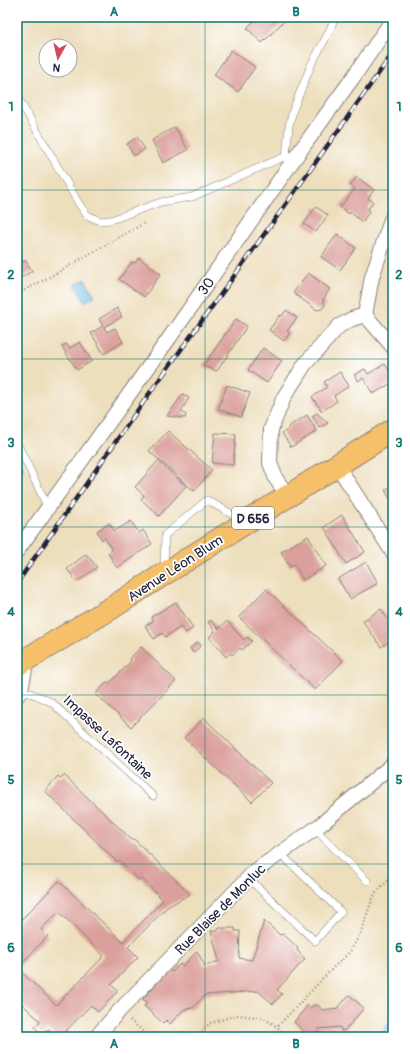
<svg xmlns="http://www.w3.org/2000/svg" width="410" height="1054" font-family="Pangolin,sans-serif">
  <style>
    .water { fill: #69bae4; stroke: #466e90 }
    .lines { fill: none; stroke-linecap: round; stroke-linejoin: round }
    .stream { stroke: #69bae4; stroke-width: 5 }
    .building { fill: #dba09c; fill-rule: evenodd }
    .lane-casing { stroke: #88807c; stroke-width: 8 }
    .street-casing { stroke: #88807c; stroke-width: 16 }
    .primary-casing { stroke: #88807c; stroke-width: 24 }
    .path { stroke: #88807c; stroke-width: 2.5; stroke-dasharray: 1 3; stroke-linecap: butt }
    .lane { stroke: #fff; stroke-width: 7 }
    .street { stroke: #fff; stroke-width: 14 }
    .primary { stroke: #f6c06b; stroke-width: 22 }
    .rail-casing { stroke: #22223b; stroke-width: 4.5 }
    .rail { stroke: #fff; stroke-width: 3; stroke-dasharray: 9; stroke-linecap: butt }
    .grid { fill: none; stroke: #0f766e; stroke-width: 1; stroke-opacity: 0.55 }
    .labels { text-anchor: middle; stroke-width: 3.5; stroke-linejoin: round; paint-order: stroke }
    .shield { fill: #fff; stroke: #646476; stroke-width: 1 }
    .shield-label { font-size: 13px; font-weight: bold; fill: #22223b }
    .street-label { font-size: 14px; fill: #22223b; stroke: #fff }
    .neatline { fill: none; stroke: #0f766e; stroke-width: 1.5 }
    .grid-label { font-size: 13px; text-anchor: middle; font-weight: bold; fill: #0f766e }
  </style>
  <rect width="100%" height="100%" fill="#fff"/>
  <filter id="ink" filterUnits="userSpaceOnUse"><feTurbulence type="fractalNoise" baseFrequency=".025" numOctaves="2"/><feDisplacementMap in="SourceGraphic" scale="8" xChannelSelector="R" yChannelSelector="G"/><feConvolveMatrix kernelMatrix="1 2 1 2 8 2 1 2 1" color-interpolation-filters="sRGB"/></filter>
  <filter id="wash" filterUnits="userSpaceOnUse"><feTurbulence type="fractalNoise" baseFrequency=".012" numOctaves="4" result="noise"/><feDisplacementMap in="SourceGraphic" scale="16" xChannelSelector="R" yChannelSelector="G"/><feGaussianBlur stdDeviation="0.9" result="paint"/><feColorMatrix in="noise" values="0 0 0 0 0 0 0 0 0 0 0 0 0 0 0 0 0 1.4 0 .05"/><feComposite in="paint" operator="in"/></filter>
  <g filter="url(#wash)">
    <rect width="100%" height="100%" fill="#eddebc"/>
    <polygon class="water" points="85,279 95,296 85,302 75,285"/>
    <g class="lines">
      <polyline class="stream" points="381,1037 393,1019"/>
    </g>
    <g id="blocks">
      <g class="building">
        <polygon points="258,17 287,17 285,20 262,43 247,28"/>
        <polygon points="231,50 255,67 238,92 214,75"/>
        <polygon points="175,127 188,150 163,163 152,140"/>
        <polygon points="137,137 145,149 134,156 127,144"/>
        <polygon points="357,177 374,190 368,198 373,202 368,209 370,211 362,222 350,212 349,214 340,207 355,189 350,185"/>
        <polygon points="316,207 328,215 316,232 304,224"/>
        <polygon points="337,234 356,248 340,270 321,257"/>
        <polygon points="17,256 21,262 26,261 32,271 17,280"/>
        <polygon points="139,258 161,274 144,297 119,279 132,262 135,263"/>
        <polygon points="308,273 330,289 323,300 325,305 323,308 322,309 317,310 293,293"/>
        <polygon points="117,308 122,317 104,327 107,332 115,328 123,342 104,354 91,333 103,326 99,319"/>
        <polygon points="286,310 297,318 287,331 290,333 284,341 269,330 280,315 282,316"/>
        <polygon points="236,319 247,326 217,371 203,366"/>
        <polygon points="80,342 92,361 77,370 62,347 66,344 70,348"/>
        <polygon points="263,348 282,361 267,383 248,370"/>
        <polygon points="385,364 393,376 393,382 373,394 363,378 358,381 354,375 365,369 368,374"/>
        <polygon points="340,372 349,386 334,396 337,401 322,411 312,397 327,387 324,382"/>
        <polygon points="227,385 250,393 241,417 218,409"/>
        <polygon points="183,394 189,398 181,411 186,415 185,418 167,416"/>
        <polygon points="317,413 328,423 320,428 312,416"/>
        <polygon points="307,415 317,431 291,447 282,433 289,429 288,427"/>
        <polygon points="168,431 212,470 194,491 149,451"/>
        <polygon points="215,433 236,434 233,465 212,463"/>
        <polygon points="158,461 186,486 159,516 141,499 144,495 135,487"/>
        <polygon points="19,467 23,476 18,478 17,468"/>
        <polygon points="393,485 393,504 385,490"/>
        <polygon points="342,515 365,552 346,564 324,527"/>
        <polygon points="131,521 139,533 143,530 152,544 117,568 108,553 112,550 105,538 102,540 97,531 109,523 115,531"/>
        <polygon points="308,536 326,566 303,580 294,564 290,567 281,552"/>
        <polygon points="86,554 97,567 77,582 67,569"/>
        <polygon points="366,562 378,583 350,599 338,579"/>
        <polygon points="266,589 343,661 315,690 239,617"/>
        <polygon points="176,602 193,628 186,633 181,627 165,637 162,633 154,639 145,626 153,621 151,617"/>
        <polygon points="381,609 393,626 393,639 381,647 363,621"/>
        <polygon points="211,620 219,629 227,621 244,640 247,637 252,641 242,650 240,648 232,655 230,653 226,657 209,637 215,631 208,622"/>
        <polygon points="198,642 201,646 193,653 190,648"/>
        <polygon points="141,647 176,681 131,727 96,694 107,682 109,684 131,661 129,659"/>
        <polygon points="204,718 271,783 252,802 184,738"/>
        <path d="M64,775L132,840L134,839L135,840L190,894L167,907L128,947L138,957L111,985L117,990V992L98,1012L91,1005L60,1037H57L48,1029L42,1035L35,1027L40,1021L17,999V924L59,881L123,942L163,900L141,878L139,880L119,860L117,862L45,791L57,777L58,776L60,778ZM59,912L104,956L56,1005L17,968L48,936L41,929Z"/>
        <polygon points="264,921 280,935 283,934 298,948 297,950 305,959 277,990 282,994 273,1004 258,991 205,995 193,1008 184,1009 170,1024 166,1020 163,1023 144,1006 147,1003 143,999 169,969 172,972 180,964 183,966 197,951 205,966 219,961 211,931 218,931 219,928 235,928 235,931 240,931 239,958 252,960"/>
        <polygon points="349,995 364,1008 345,1030 341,1031 340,1027 318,1029 318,1034 308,1035 294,1022 308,1005 310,1008 314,1005 318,1005 322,1010 338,1008"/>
      </g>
    </g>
  </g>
  <g filter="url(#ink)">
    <use href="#blocks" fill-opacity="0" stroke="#88807c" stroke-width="1"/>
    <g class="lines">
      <g class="lane-casing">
        <g id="lane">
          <polyline points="17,96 79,204 87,215 100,221 111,220 161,202 192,197 286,156 292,162"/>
          <polyline points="286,156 289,126 293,110 311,65 328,34 335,17"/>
          <polyline points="17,443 48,508"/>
          <polyline points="164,570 165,535 207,500 242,520"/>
          <polyline points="21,690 38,696 51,702 153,796"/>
          <polyline points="315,829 367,881"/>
          <polyline points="248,878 315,941 341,912 280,853"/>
        </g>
      </g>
      <g class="street-casing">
        <g id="street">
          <polyline points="365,315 372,277 391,220 393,217"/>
          <polyline points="337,465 393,553"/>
          <polyline points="288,496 276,479 270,463 271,429 284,397 305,364 339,326 352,319 365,315 393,347"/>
          <polyline points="17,551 170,337 292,162 352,79 393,19"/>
          <polyline points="17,696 21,690 27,659"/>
          <polyline points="96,1037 120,1010 255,871 319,826 393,764"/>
        </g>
      </g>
      <g class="primary-casing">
        <polyline id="primary" points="17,665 113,607 164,574 393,430"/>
      </g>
      <g class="path">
        <polyline points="17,294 55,274 146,222"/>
        <polyline points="130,1020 149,1037"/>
        <polyline points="196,1037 210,1023 238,1015 264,1018 277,1027"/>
        <polyline points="287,1037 277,1027 334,967 350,952 360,934 371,903 376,892 393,876"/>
      </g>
      <use href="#lane" class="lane"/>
      <use href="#street" class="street"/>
      <use href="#primary" class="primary"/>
      <g class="rail-casing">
        <polyline id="rail" points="17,583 149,394 291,197 393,53"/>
      </g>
      <use href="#rail" class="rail"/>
    </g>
  </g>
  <path class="grid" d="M205,17V1037M17,190H393M17,359H393M17,527H393M17,695H393M17,864H393"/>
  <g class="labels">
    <rect class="shield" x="232" y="507" width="42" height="22" rx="3"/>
    <g class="shield-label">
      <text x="253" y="523">D 656</text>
    </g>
    <g class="street-label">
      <text transform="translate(206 286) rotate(-55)" y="5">30</text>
      <text transform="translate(175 568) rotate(-33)" y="5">Avenue Léon Blum</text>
      <text transform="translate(108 737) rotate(43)" y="5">Impasse Lafontaine</text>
      <text transform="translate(220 909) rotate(-45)" y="5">Rue Blaise de Monluc</text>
    </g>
  </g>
  <rect width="410" height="1054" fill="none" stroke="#fff" stroke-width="44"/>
  <g transform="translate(58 58) rotate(188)"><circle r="19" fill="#ffffff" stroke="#a7a7b1"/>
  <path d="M0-3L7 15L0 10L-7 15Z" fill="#d1495b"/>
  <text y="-6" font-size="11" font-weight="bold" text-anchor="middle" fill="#22223b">N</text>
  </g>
  <rect x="22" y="22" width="366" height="1010" class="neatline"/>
  <g class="grid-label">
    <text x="114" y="16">A</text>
    <text x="296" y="16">B</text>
    <text x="11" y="111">1</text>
    <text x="399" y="111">1</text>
    <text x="11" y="279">2</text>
    <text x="399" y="279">2</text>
    <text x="11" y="447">3</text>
    <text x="399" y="447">3</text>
    <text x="11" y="616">4</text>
    <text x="399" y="616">4</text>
    <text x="11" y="784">5</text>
    <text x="399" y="784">5</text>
    <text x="11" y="952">6</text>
    <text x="399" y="952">6</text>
    <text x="114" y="1048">A</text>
    <text x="296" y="1048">B</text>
  </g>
</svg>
